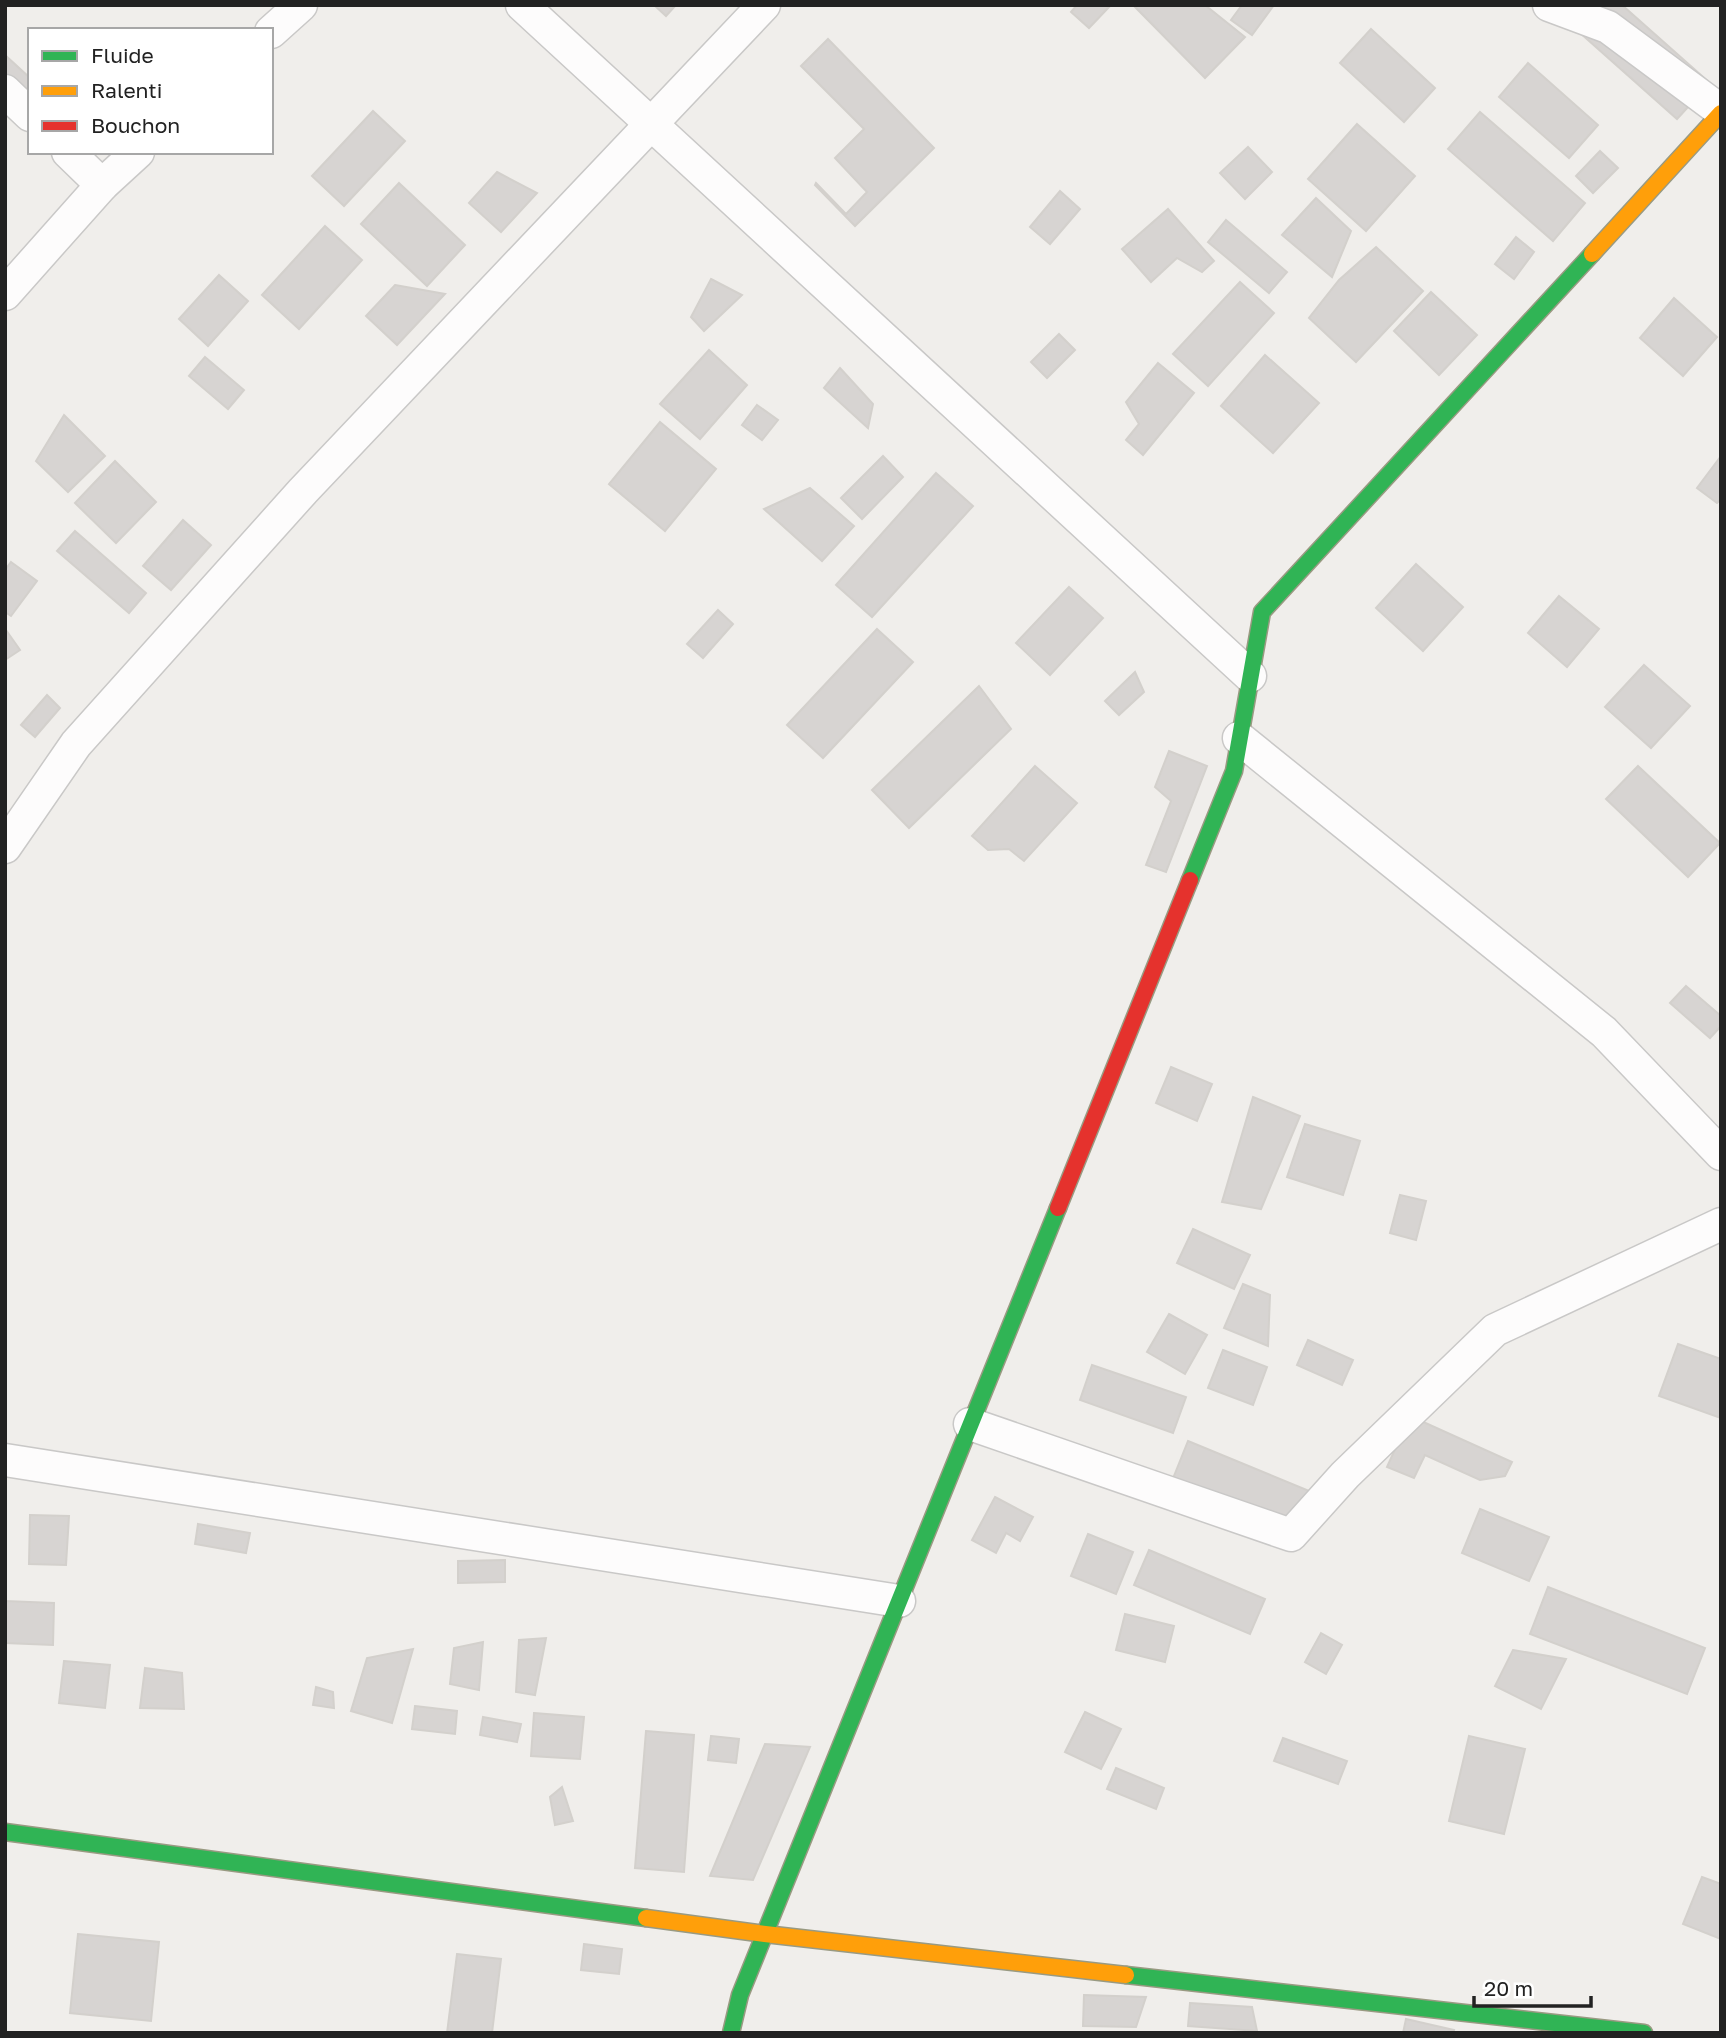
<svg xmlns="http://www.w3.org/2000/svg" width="1726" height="2038" font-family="'Golos Text',sans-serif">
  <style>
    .building { fill: #d7d4d2; stroke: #d3d0cc; stroke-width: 2 }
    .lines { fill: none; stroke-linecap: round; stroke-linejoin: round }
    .street-casing { stroke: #c9c8c7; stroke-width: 35 }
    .fast-casing { stroke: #999a82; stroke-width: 19 }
    .slow-casing { stroke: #999a82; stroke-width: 19 }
    .jam-casing { stroke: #999a82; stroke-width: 19 }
    .street { stroke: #fdfcfc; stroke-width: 32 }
    .fast { stroke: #30b455; stroke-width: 16 }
    .slow { stroke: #ff9f0a; stroke-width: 16 }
    .jam { stroke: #e5322d; stroke-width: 16 }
  </style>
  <rect width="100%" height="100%" fill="#f0eeeb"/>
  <g class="building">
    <polygon points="654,5 676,5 666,16"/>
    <polygon points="1077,5 1111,5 1089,28 1071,12"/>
    <polygon points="1133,5 1205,5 1245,37 1205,78"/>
    <polygon points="1242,5 1274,5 1252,35 1231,20"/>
    <polygon points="1588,5 1622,5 1710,83 1677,119 1571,25"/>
    <polygon points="1371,29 1435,88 1404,122 1340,63"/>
    <polygon points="828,39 934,148 855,226 815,185 816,183 846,214 867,192 835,158 864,129 801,66"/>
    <polygon points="5,55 30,78 30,85 5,110"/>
    <polygon points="1528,63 1598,125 1569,158 1499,97"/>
    <polygon points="373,111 405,141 344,206 312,176"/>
    <polygon points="1480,112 1585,203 1553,241 1448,149"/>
    <polygon points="1357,124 1415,176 1366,231 1308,179"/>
    <polygon points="1248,147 1272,172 1245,199 1220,173"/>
    <polygon points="1600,151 1618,168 1593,193 1576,176"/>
    <polygon points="497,172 537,193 501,232 469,203"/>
    <polygon points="399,183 465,245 427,286 361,224"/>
    <polygon points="1060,191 1080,209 1050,244 1030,227"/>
    <polygon points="1316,198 1351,231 1332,277 1282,235"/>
    <polygon points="1168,209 1214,261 1202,272 1177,258 1151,282 1122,249"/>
    <polygon points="1226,220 1287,272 1269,293 1208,242"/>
    <polygon points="325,226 362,260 299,329 262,295"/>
    <polygon points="1516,237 1534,252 1514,279 1495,264"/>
    <polygon points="1376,247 1423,291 1356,362 1309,318 1339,280"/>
    <polygon points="219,275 248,301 208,346 179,319"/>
    <polygon points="711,279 742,295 704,331 691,317"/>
    <polygon points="1240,282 1274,313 1208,386 1173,354"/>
    <polygon points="395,285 445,294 397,345 366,316"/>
    <polygon points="1431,292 1477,335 1439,375 1394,331"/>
    <polygon points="1674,298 1717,337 1683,376 1640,338"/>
    <polygon points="1059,334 1075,350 1047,378 1031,362"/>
    <polygon points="709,350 747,385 700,439 660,404"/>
    <polygon points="1265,355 1319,403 1273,453 1221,406"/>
    <polygon points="205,357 244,390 228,409 189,376"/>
    <polygon points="1158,363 1194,393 1143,455 1126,440 1139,424 1126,402"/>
    <polygon points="840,368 873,404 868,428 824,388"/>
    <polygon points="757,405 778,420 762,440 742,425"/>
    <polygon points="64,415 105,456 68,492 36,461"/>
    <polygon points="660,422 716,469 665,531 609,484"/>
    <polygon points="883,456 903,477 862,519 841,498"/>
    <polygon points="1721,456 1721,499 1717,503 1697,488"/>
    <polygon points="115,461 156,502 116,543 75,503"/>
    <polygon points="936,473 973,506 872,617 836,585"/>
    <polygon points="810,488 854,526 822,561 764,509"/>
    <polygon points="183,520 211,545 171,590 143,566"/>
    <polygon points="75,531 146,593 129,613 57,551"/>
    <polygon points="11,562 37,581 11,616 5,612 5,570"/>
    <polygon points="1416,564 1463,607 1423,651 1376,608"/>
    <polygon points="1069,587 1103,618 1050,675 1016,643"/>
    <polygon points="1559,596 1599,629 1567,667 1528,633"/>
    <polygon points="718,610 733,624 703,658 687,644"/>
    <polygon points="877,629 913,662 823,758 787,725"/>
    <polygon points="6,630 20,650 5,660 5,631"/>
    <polygon points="1644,665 1690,706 1651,748 1605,707"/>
    <polygon points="1135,672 1144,692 1119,715 1105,701"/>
    <polygon points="979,686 1011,729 909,828 872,790"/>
    <polygon points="47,695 60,708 35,737 21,725"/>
    <polygon points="1169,751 1207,766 1166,872 1146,865 1171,801 1155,787"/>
    <polygon points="1035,766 1077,803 1024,861 1009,849 988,850 972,836"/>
    <polygon points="1638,766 1720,843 1688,877 1606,799"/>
    <polygon points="1686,986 1721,1016 1721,1026 1710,1038 1670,1003"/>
    <polygon points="1171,1067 1212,1084 1197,1121 1156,1103"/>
    <polygon points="1253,1097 1300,1116 1261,1209 1222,1202"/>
    <polygon points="1305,1124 1360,1141 1343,1195 1287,1177"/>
    <polygon points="1400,1195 1426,1201 1416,1240 1390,1233"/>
    <polygon points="1193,1229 1250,1255 1234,1289 1177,1263"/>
    <polygon points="1243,1284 1270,1295 1268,1346 1224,1328"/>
    <polygon points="1169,1314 1207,1335 1185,1374 1147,1352"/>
    <polygon points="1308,1340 1353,1360 1342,1385 1297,1365"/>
    <polygon points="1678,1344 1721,1359 1721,1418 1659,1396"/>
    <polygon points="1223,1350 1267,1367 1253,1405 1208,1388"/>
    <polygon points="1092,1365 1186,1397 1173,1433 1080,1400"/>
    <polygon points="1410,1416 1512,1462 1505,1476 1480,1480 1425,1455 1414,1478 1387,1467"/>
    <polygon points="1188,1441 1319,1495 1299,1545 1168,1491"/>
    <polygon points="995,1497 1033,1517 1020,1541 1006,1533 996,1553 972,1540"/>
    <polygon points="1480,1509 1549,1537 1529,1581 1462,1553"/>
    <polygon points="30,1515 69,1516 66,1565 29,1564"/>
    <polygon points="198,1524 250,1533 246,1553 195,1544"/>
    <polygon points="1088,1534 1133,1552 1116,1594 1071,1576"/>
    <polygon points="1149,1550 1265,1599 1250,1634 1134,1585"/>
    <polygon points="505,1560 505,1582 458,1583 458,1561"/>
    <polygon points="1548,1587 1705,1648 1687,1694 1530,1634"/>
    <polygon points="5,1601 54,1603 53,1645 5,1643"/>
    <polygon points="1125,1614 1174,1626 1165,1662 1116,1650"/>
    <polygon points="1321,1633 1342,1645 1326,1674 1305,1662"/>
    <polygon points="546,1638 535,1695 516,1692 519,1640"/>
    <polygon points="483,1642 479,1690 450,1684 454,1648"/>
    <polygon points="413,1649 392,1723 351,1711 367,1658"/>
    <polygon points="1513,1650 1566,1659 1541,1709 1495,1686"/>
    <polygon points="64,1661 110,1665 105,1708 59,1703"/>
    <polygon points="145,1668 182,1673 184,1709 140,1708"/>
    <polygon points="316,1687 333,1692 334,1708 313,1705"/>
    <polygon points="415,1706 457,1711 455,1734 412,1729"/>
    <polygon points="1085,1712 1121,1729 1101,1769 1065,1752"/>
    <polygon points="534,1713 584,1717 580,1759 531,1756"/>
    <polygon points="483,1717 521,1724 517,1742 480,1735"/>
    <polygon points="646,1731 694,1735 684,1872 635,1868"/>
    <polygon points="711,1736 739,1739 736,1763 708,1760"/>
    <polygon points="1469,1736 1525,1749 1504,1834 1449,1821"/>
    <polygon points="1283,1738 1347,1761 1338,1784 1274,1761"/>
    <polygon points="765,1744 810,1747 753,1880 710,1876"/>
    <polygon points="1116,1768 1164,1788 1156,1809 1107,1789"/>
    <polygon points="562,1787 573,1821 555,1825 550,1797"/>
    <polygon points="1702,1877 1721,1884 1721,1939 1683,1924"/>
    <polygon points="78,1934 159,1942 151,2021 70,2013"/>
    <polygon points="584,1944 622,1949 619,1974 581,1970"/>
    <polygon points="457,1954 501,1959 492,2033 447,2033"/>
    <polygon points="1084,1995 1146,1997 1136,2027 1083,2026"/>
    <polygon points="1190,2003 1252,2007 1257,2031 1188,2026"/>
    <polygon points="1406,2019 1454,2030 1453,2033 1403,2033"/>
  </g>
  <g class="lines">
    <g class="street-casing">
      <g id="street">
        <polyline points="522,5 1250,676"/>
        <polyline points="1549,5 1608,27 1721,111"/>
        <polyline points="271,32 301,5"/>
        <polyline points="5,91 30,115"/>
        <polyline points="68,152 102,185"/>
        <polyline points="5,294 102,185 138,152"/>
        <polyline points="1239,738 1604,1032 1721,1154"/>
        <polyline points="5,847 76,744 303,491 764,5"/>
        <polyline points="970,1424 1291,1535 1345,1475 1495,1330 1721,1224"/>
        <polyline points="5,1460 899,1601"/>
      </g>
    </g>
    <g class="fast-casing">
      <g id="fast">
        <polyline points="1190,880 1234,771 1262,612 1592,254"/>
        <polyline points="5,1832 646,1918"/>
        <polyline points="1126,1975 1644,2033"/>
        <polyline points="731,2033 740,1995 1058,1208"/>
      </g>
    </g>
    <g class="slow-casing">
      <g id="slow">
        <polyline points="1592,254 1721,113"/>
        <polyline points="646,1918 765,1934 1126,1975"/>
      </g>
    </g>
    <g class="jam-casing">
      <polyline id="jam" points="1058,1208 1190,880"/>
    </g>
    <use href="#street" class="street"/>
    <use href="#fast" class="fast"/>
    <use href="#slow" class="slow"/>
    <use href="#jam" class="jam"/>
  </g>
  <rect width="1726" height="2038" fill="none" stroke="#222222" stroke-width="14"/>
  <rect x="28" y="28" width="245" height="126" fill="#ffffff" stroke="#a7a7a7" stroke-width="2"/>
  <rect x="42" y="51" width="35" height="10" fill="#30b455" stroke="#a7a7a7" stroke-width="2"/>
  <text x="91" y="63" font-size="21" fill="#222222">Fluide</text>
  <rect x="42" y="86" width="35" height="10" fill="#ff9f0a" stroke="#a7a7a7" stroke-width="2"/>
  <text x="91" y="98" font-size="21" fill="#222222">Ralenti</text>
  <rect x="42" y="121" width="35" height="10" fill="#e5322d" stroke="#a7a7a7" stroke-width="2"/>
  <text x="91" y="133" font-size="21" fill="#222222">Bouchon</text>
  <path d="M1474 1996v10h117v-10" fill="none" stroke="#222222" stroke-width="3.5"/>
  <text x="1484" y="1996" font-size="21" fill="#222222" stroke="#ffffff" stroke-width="5" paint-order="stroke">20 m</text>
</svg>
